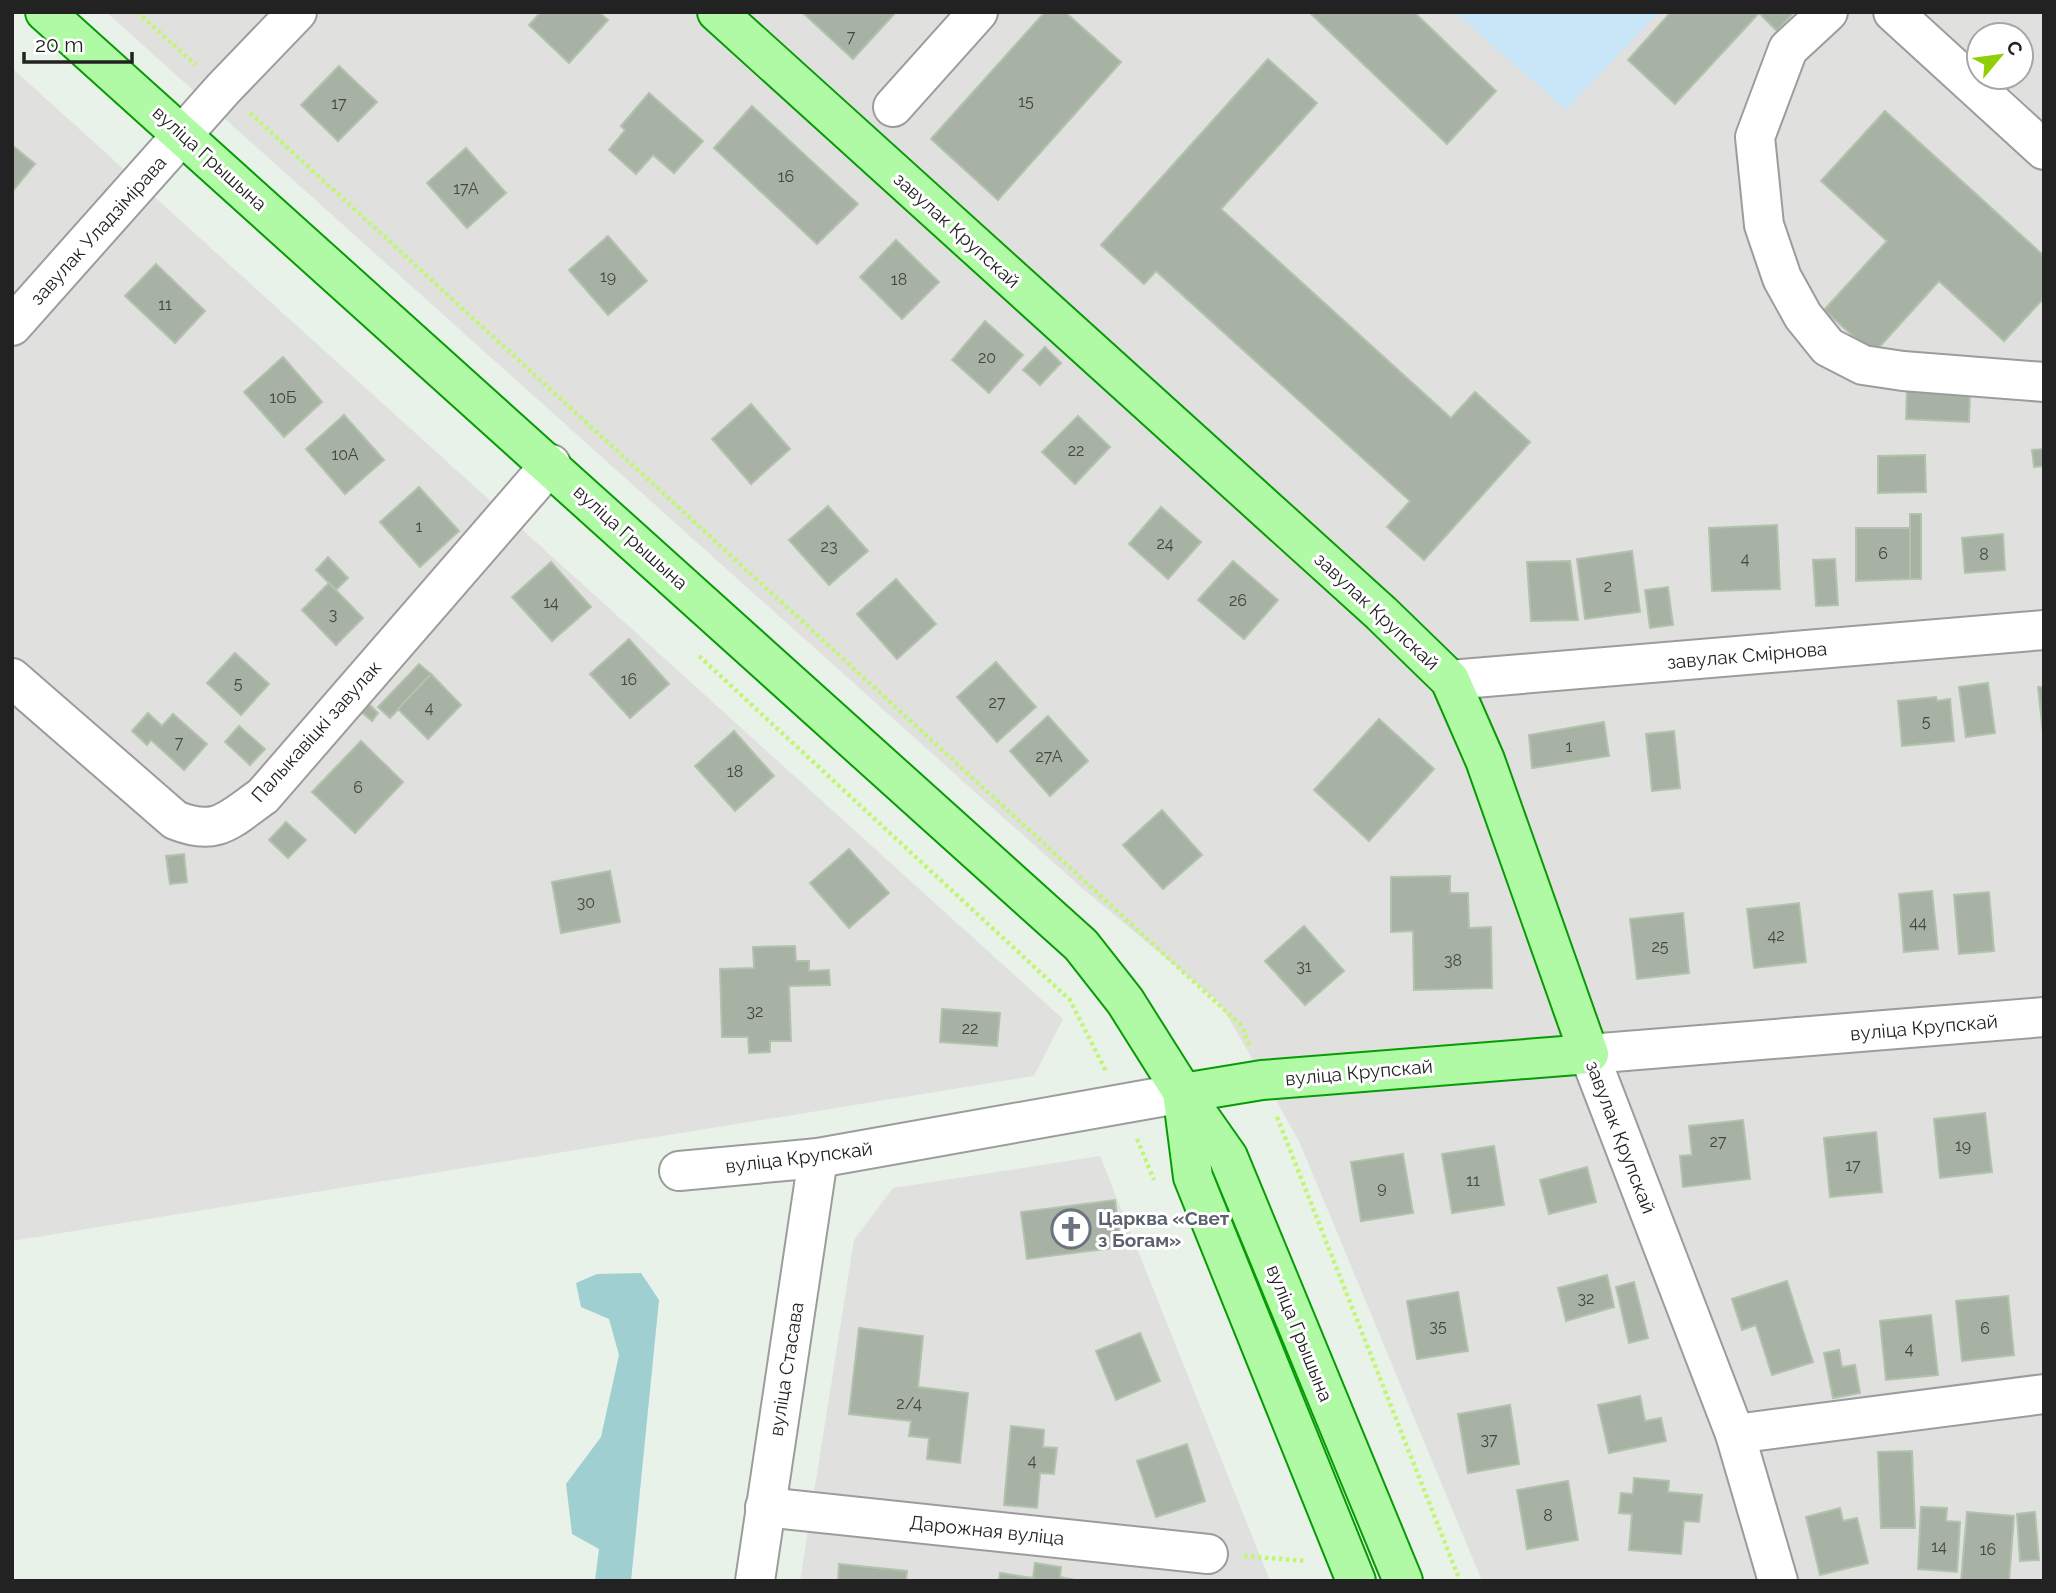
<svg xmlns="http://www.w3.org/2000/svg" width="2056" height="1593" font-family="Raleway,sans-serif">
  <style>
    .residential { fill: #e0e0df; fill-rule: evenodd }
    .forest { fill: #9fcfd0 }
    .park { fill: #c9e6f9 }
    .building { fill: #a7b1a4; stroke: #b1c3ac; stroke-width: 2 }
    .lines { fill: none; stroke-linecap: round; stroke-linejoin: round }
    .minor-casing { stroke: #9c9c9c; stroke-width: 42 }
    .major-casing { stroke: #079c04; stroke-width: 42 }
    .path { stroke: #c1f675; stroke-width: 4.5; stroke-dasharray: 3.5 3.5; stroke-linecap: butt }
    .minor { stroke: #fff; stroke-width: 38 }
    .major { stroke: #b0faa6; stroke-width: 38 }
    .labels { text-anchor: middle; stroke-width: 6; stroke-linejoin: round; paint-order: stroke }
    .number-label { font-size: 16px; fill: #434642 }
    .street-label { font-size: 19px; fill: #222; stroke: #fff }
    .worship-label { font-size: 19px; font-weight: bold; fill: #5b616d; stroke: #fff; text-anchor: start }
  </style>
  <rect width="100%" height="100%" fill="#e9f2e9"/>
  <g class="residential">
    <path d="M106,12H2044V1581H1482L1299,1141L1220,1003L1083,889ZM1979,35H2021V77H1979Z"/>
    <polygon points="12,68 1063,1019 1034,1076 12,1241"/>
    <polygon points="1100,1156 1270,1581 800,1581 854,1240 893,1188"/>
  </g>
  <polygon class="forest" points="641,1273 659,1300 631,1581 595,1581 599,1549 572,1534 566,1484 601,1437 619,1355 609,1319 581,1307 576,1283 597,1274"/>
  <polygon class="park" points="1454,12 1659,12 1566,110"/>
  <g class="building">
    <polygon points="541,12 599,12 608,20 569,63 529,25"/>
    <polygon points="802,12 896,12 853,59"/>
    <polygon points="1045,12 1065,12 1121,62 998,200 931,139"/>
    <polygon points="1309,12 1414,12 1496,91 1447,144"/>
    <polygon points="1671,12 1794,12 1777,31 1759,13 1675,104 1628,60"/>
    <polygon points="1268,59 1317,103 1221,209 1451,418 1475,392 1530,442 1424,560 1387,527 1410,501 1156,271 1144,284 1101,245"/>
    <polygon points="339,66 377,102 338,141 301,105"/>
    <polygon points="649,93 703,141 674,173 653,155 636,174 609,150 625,130 621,126"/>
    <polygon points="752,106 858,204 817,244 714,148"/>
    <polygon points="1885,111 2044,256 2044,298 2004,341 1939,281 1873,354 1824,310 1887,241 1821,181"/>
    <polygon points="12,145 35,164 12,192"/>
    <polygon points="466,148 506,193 467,228 427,183"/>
    <polygon points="608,236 647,281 608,315 569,270"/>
    <polygon points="896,240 939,282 902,319 860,277"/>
    <polygon points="156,264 205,311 175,343 125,296"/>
    <polygon points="985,321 1023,355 989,393 952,360"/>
    <polygon points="1045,347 1061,363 1040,385 1023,370"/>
    <polygon points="283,357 322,402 284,437 244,392"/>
    <polygon points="1907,388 1970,390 1969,422 1906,419"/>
    <polygon points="751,404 790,449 751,484 712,439"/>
    <polygon points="344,415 384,460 345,494 306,449"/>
    <polygon points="1078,416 1110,447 1075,484 1042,452"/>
    <polygon points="2044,449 2044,466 2034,467 2032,450"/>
    <polygon points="1925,455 1926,492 1878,493 1878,456"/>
    <polygon points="419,487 459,531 420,567 380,522"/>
    <polygon points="828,506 868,551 829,585 789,540"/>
    <polygon points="1161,507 1201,542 1168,579 1129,544"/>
    <rect x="1910" y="514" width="11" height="65"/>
    <polygon points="1777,525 1780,589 1712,591 1709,528"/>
    <polygon points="1856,528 1910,528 1910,579 1856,581"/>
    <polygon points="2003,534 2005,570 1965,573 1962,538"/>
    <polygon points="1632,551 1640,612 1585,619 1577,559"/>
    <polygon points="328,557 348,578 336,590 316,570"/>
    <polygon points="1835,559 1838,605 1816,606 1813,560"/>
    <polygon points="1233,561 1278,600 1244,639 1198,600"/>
    <polygon points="1570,561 1578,620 1531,621 1527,562"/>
    <polygon points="551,562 591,607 552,641 512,597"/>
    <polygon points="896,579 936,624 897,659 857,614"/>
    <polygon points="329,583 363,618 336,645 302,610"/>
    <polygon points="1668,587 1673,625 1650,628 1645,590"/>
    <polygon points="629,639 669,684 630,718 590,674"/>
    <polygon points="235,653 269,684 241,715 207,683"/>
    <polygon points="996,662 1036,707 997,742 957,697"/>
    <polygon points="419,664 431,674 390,718 378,707"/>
    <polygon points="431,674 461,705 428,739 398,709"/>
    <polygon points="1988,683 1995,733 1966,737 1959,687"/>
    <polygon points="2038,687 2044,687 2044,732 2043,732"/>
    <polygon points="1936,697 1937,701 1950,699 1954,741 1902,746 1898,701"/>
    <polygon points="367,702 378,713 372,721 359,710"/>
    <polygon points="148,713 162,726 173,714 207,744 184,770 151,740 147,745 132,731"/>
    <polygon points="1048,716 1088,761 1050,796 1010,751"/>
    <polygon points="1379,719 1434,769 1369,841 1314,790"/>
    <polygon points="1604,722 1609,756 1532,768 1529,735"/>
    <polygon points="239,726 265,749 250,765 225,742"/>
    <polygon points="734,731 774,776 735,811 695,766"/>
    <polygon points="1674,731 1680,788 1652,791 1646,734"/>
    <polygon points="361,741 403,782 355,833 312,792"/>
    <polygon points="1162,810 1202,855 1163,889 1123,845"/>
    <polygon points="286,822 306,840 288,858 269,840"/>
    <polygon points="849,849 889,893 849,928 810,883"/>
    <polygon points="184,854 187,882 170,884 166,856"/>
    <polygon points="610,871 620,922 561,933 552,882"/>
    <polygon points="1450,876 1450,893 1468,893 1469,928 1491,927 1492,988 1414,990 1413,931 1391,932 1391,877"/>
    <polygon points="1932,891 1938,949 1904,952 1899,894"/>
    <polygon points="1989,892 1994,951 1959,954 1954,895"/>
    <polygon points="1799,903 1806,962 1754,968 1747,909"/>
    <polygon points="1683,913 1689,973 1637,979 1630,919"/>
    <polygon points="1304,926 1344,971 1305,1005 1265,961"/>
    <polygon points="795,946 796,961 809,961 809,971 829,970 830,985 789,986 791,1041 770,1041 770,1052 749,1053 748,1037 722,1037 720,969 754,968 753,947"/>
    <polygon points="942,1009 1000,1013 997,1046 940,1042"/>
    <polygon points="1985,1113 1992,1172 1940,1178 1934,1119"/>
    <polygon points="1743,1120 1750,1179 1683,1187 1680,1156 1692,1155 1689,1126"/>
    <polygon points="1876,1132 1882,1192 1830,1197 1824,1138"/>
    <polygon points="1494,1146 1504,1205 1452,1213 1442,1154"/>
    <polygon points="1403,1154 1413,1213 1361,1221 1351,1162"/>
    <polygon points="1587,1167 1596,1202 1549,1214 1540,1180"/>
    <polygon points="1115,1200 1121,1247 1027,1259 1021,1212"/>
    <polygon points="1607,1275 1614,1307 1566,1321 1558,1288"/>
    <polygon points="1787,1281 1813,1362 1772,1375 1756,1325 1742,1330 1732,1299"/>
    <polygon points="1634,1282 1648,1338 1629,1343 1616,1287"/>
    <polygon points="1458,1292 1468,1351 1417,1359 1407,1301"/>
    <polygon points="2008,1296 2014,1355 1962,1361 1956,1301"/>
    <polygon points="1931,1315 1938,1375 1886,1380 1880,1321"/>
    <polygon points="859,1328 923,1336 918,1387 968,1393 960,1463 927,1459 929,1438 909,1436 911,1421 849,1414"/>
    <polygon points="1140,1333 1160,1381 1116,1400 1096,1351"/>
    <polygon points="1839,1350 1842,1367 1855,1365 1860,1393 1833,1398 1824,1353"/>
    <polygon points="1640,1396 1645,1421 1661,1418 1666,1441 1609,1453 1598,1405"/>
    <polygon points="1510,1405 1519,1464 1468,1473 1458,1414"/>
    <polygon points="1011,1426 1044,1430 1043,1447 1057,1448 1054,1474 1040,1473 1037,1508 1004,1505"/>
    <polygon points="1187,1444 1205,1501 1156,1517 1137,1461"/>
    <polygon points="1912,1451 1915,1528 1881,1528 1878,1452"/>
    <polygon points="1634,1478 1669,1481 1668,1492 1702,1495 1699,1522 1684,1521 1681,1554 1629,1550 1632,1514 1619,1513 1621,1493 1633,1494"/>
    <polygon points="1568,1481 1578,1540 1527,1549 1517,1490"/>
    <polygon points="1921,1507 1947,1508 1946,1521 1960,1522 1957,1572 1918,1569"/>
    <polygon points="1840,1508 1843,1521 1857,1518 1868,1563 1820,1575 1806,1517"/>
    <polygon points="1967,1512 2014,1516 2009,1581 1961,1581"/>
    <polygon points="2035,1512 2039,1560 2020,1561 2017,1514"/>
    <polygon points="1035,1563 1061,1567 1060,1577 1080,1581 999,1581 1000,1573 1033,1578"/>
    <polygon points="839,1564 907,1571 906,1581 838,1581"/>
  </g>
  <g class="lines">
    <g class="minor-casing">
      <g id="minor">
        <polyline points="1828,12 1788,49 1755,137 1764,225 1782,278 1803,316 1828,347 1863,365 1903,371 2044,382"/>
        <polyline points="1893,12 2044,150"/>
        <polyline points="893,107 978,12"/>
        <polyline points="12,326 223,89 297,12"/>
        <path d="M12,678L175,820C217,837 229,820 263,796L551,464"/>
        <polyline points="1450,680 2044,630"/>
        <polyline points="679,1171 818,1158 1183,1093"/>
        <polyline points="1735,1434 2044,1394"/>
        <polyline points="765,1507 1208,1554"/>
        <polyline points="755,1581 818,1158"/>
        <polyline points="1778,1581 1735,1434 1589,1054 2044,1017"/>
      </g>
    </g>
    <g class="major-casing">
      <g id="major">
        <polyline points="45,12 1081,945 1125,1001 1183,1093 1228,1157 1403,1581"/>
        <polyline points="717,12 1381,613 1450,680 1485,760 1589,1054 1262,1080 1183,1093"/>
        <polyline points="1183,1099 1193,1177 1356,1581"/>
      </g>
    </g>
    <g class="path">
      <polyline points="137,12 196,65"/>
      <polyline points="250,113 1242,1026 1250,1047"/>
      <polyline points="699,656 1070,1000 1106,1071"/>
      <polyline points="1277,1117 1460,1581"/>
      <polyline points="1137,1139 1154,1180"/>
      <polyline points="1244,1556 1306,1561"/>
    </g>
    <use href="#minor" class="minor"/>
    <use href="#major" class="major"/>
  </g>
  <defs>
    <g id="church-ring" transform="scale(2.0125)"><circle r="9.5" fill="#fff" stroke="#6b7280" stroke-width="1.5"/><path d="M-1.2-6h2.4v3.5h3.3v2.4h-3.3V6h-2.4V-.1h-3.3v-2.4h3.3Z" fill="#6b7280"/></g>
  </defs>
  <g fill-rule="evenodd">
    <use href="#church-ring" x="1071" y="1229"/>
  </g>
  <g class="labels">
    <g class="number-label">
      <text x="851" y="42">7</text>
      <text x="1026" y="107">15</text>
      <text x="339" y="109">17</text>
      <text x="786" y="182">16</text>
      <text x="466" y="194">17А</text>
      <text x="608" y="282">19</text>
      <text x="899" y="285">18</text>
      <text x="165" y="310">11</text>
      <text x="987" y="363">20</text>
      <text x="283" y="403">10Б</text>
      <text x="1076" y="456">22</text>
      <text x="345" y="460">10А</text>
      <text x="419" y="532">1</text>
      <text x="1165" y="549">24</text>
      <text x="829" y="552">23</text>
      <text x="1883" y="559">6</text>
      <text x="1984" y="560">8</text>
      <text x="1745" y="564">4</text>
      <text x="1608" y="592">2</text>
      <text x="1238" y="606">26</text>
      <text x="551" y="608">14</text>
      <text x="333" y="620">3</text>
      <text x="629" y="685">16</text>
      <text x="238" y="689">5</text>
      <text x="997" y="708">27</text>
      <text x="429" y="713">4</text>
      <text x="1926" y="727">5</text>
      <text x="179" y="748">7</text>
      <text x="1569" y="752">1</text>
      <text x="1049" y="762">27А</text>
      <text x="735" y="777">18</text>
      <text x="358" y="793">6</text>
      <text x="586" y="908">30</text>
      <text x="1918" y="928">44</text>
      <text x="1776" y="941">42</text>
      <text x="1660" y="952">25</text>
      <text x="1453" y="966">38</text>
      <text x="1304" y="972">31</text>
      <text x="755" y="1017">32</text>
      <text x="970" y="1034">22</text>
      <text x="1718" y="1147">27</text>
      <text x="1963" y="1151">19</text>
      <text x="1853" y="1171">17</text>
      <text x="1473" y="1186">11</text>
      <text x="1382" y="1193">9</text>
      <text x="1586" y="1304">32</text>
      <text x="1438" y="1332">35</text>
      <text x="1985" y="1334">6</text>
      <text x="1909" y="1354">4</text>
      <text x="909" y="1409">2/4</text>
      <text x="1489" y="1445">37</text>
      <text x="1032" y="1466">4</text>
      <text x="1548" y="1521">8</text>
      <text x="1939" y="1552">14</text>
      <text x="1988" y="1555">16</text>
    </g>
    <g class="street-label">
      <text transform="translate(210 158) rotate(42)" y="7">вуліца Грышына</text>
      <text transform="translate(98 230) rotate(-48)" y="7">завулак Уладзімірава</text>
      <text transform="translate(957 230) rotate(42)" y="7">завулак Крупскай</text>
      <text transform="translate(631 537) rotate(42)" y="7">вуліца Грышына</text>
      <text transform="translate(1377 611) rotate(43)" y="7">завулак Крупскай</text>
      <text transform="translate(1747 655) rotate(-5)" y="7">завулак Смірнова</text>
      <text transform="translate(316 731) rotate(-48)" y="7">Палыкавіцкі завулак</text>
      <text transform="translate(1924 1027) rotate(-5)" y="7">вуліца Крупскай</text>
      <text transform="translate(1359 1072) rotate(-5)" y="7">вуліца Крупскай</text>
      <text transform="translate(1621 1137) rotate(69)" y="7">завулак Крупскай</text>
      <text transform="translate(799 1157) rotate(-7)" y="7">вуліца Крупскай</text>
      <text transform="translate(1300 1333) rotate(68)" y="7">вуліца Грышына</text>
      <text transform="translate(786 1369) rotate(-81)" y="7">вуліца Стасава</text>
      <text transform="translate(987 1530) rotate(6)" y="7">Дарожная вуліца</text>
    </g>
    <g class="worship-label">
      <text x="1098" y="1225">Царква «Свет<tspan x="1098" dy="22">з Богам»</tspan></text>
    </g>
  </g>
  <rect width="2056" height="1593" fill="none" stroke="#222222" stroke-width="28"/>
  <g transform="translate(2000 56) rotate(61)"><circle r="33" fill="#ffffff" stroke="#a7a7a7" stroke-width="2"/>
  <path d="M0-5L12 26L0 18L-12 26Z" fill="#90ce06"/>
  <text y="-10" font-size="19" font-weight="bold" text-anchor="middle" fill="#222222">С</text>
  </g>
  <path d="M24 52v10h108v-10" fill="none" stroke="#222222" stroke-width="3.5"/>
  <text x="35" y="52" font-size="21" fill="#222222" stroke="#ffffff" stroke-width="5" paint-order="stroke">20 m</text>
</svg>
